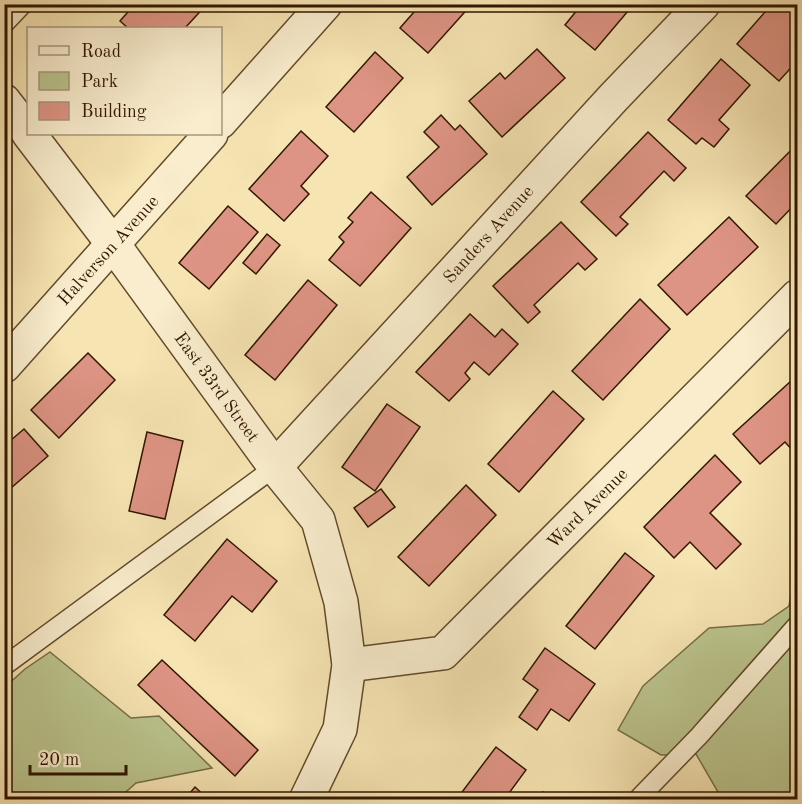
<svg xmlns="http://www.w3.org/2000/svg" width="802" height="804" font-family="'Old Standard TT',serif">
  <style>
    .green { fill: #bbc48d; stroke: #766e46; stroke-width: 1.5 }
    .building { fill: #de9484; stroke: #311700; stroke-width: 1.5 }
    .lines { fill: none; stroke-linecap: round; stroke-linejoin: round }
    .service-casing { stroke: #624a2c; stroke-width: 21 }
    .minor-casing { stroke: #624a2c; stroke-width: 36 }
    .service { stroke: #f9edcd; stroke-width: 18 }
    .minor { stroke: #f9edcd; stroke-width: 33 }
    .labels { text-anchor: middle; stroke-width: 6; stroke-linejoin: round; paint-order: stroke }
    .street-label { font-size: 18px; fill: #311700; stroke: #f9edcd }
  </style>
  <rect width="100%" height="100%" fill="#f6e4b2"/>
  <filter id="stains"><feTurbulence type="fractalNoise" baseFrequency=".00333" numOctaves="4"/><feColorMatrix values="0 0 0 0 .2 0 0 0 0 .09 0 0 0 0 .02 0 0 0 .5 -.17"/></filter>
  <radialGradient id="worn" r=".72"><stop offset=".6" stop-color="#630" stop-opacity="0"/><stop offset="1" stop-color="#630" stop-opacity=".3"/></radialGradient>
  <g class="green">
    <polygon points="797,563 797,799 722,799 696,754 661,755 618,730 643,686 709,628 763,624 789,606"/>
    <polygon points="50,652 131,718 159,716 212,768 136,783 118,799 5,799 5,687 25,669"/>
  </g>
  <g class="building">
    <polygon points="135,4 207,4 185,28 128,28 120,21"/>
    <polygon points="421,4 472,4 428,53 400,28"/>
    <polygon points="582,4 634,4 595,50 565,25"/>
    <polygon points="772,4 798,4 798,40 791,47 798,52 798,60 779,81 737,44"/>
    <polygon points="537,49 565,78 502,137 469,101 500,73 505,79"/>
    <polygon points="375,52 403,78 354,132 326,107"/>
    <polygon points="721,59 750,85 719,120 729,129 714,147 702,138 696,144 668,120"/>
    <polygon points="441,115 455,130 460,125 487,154 432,205 407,177 439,147 424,132"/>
    <polygon points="301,131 328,156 301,186 309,194 284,221 249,189"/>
    <polygon points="648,132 686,168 674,181 664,171 620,217 628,224 616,236 581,202"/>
    <polygon points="798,143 798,201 776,224 746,196"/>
    <polygon points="371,192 411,228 360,286 329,260 344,242 339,237 353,222 348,218"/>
    <polygon points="228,206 258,232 209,289 179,263"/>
    <polygon points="729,217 758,247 687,315 658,285"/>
    <polygon points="561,222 597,259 585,270 578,263 534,305 540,312 528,323 493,286"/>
    <polygon points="267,234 280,245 256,274 243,263"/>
    <polygon points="308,280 337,305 275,380 245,355"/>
    <polygon points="640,299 670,329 603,400 572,371"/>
    <polygon points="470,314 495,337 502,329 518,344 489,375 474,362 465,373 470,379 449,401 416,372"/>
    <polygon points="88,353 115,380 59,438 31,410"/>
    <polygon points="791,381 798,388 798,451 795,453 785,442 760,464 733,434"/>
    <polygon points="553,391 584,419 519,492 488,464"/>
    <polygon points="387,404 420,427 375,491 342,467"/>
    <polygon points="24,429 48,456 4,494 4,446"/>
    <polygon points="147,432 183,441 165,519 129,511"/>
    <polygon points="715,455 741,482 710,513 741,544 716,569 690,542 674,558 644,527"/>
    <polygon points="466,485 496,515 429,586 398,557"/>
    <polygon points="381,489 395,507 368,527 354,508"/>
    <polygon points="227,539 277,581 252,612 232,596 195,641 164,615"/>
    <polygon points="625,553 654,576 595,649 566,626"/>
    <polygon points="545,648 595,684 569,721 551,709 537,730 519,717 538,690 523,679"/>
    <polygon points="162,660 258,750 235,776 138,685"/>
    <polygon points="496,747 526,770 504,800 456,800"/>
    <polygon points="195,787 209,800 184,800"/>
    <polygon points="543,792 550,800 536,800"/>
  </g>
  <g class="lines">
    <g class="service-casing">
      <g id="service">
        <polyline points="4,24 23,4"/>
        <polyline points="4,666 275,467"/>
        <polyline points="637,800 699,736 798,624"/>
      </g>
    </g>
    <g class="minor-casing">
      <g id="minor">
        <polyline points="4,101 28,132"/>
        <polyline points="220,122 325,4"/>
        <polyline points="29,134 113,244 275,467 318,520 341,602 349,665 340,729 306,800"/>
        <polyline points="4,366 211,134"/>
        <polyline points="275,467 614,97 703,4"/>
        <polyline points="349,665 443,653 798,296"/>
      </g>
    </g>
    <use href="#service" class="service"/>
    <use href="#minor" class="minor"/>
  </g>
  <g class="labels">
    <g class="street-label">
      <text transform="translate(488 234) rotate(-48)" y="6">Sanders Avenue</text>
      <text transform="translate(108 250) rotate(-48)" y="6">Halverson Avenue</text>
      <text transform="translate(217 387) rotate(54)" y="6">East 33rd Street</text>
      <text transform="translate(587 508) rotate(-45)" y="6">Ward Avenue</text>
    </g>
  </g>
  <rect width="802" height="804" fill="none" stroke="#f6e4b2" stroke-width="24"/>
  <rect x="6" y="6" width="790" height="792" fill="none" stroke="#311700" stroke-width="3"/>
  <rect x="12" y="12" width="778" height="780" fill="none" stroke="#311700" stroke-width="1.5"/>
  <rect x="27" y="27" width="195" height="108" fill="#f9edcd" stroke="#a9977b" stroke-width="1.5"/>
  <rect x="39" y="46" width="30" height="9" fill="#f9edcd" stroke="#a9977b" stroke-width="1.5"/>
  <text x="81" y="57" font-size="18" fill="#311700">Road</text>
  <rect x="39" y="72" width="30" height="18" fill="#bbc48d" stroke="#a9977b" stroke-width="1.5"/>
  <text x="81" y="87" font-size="18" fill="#311700">Park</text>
  <rect x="39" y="102" width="30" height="18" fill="#de9484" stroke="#a9977b" stroke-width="1.5"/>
  <text x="81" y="117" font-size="18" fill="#311700">Building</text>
  <path d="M30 765v9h96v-9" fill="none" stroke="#311700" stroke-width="3"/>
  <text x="39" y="765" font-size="18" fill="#311700" stroke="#f9edcd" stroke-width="4.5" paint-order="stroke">20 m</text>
  <rect width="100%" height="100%" filter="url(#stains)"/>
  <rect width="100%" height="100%" fill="url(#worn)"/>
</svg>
